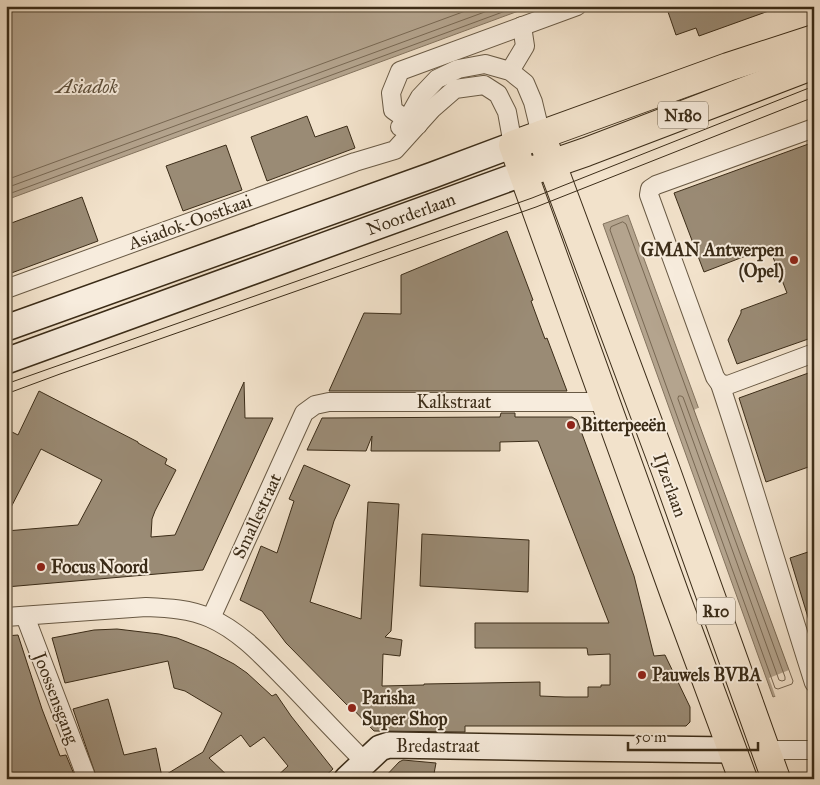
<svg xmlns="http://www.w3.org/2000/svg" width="820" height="785" font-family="'IM FELL Great Primer',serif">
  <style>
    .water { fill: #b4a48e; stroke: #84745f }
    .pier { fill: #f2e2cb }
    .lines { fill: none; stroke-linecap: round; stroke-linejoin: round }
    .shore { stroke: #786853; stroke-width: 1 }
    .building { fill: #9a8b75; stroke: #3b2c18 }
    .street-casing { stroke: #695a45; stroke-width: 20 }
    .secondary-casing { stroke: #3b2c18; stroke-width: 28 }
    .primary-casing { stroke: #3b2c18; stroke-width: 30 }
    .street { stroke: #f7ecdd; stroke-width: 18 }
    .secondary { stroke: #f7ecdd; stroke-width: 25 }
    .primary { stroke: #f2e2cb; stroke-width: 28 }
    .tram { stroke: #3b2c18; stroke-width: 1 }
    .poi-dot { fill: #8f2418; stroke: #f7ecdd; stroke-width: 2 }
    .labels { text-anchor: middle; stroke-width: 4; stroke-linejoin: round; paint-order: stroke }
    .shield { fill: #f7ecdd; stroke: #736653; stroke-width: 1 }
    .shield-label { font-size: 16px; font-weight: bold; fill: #3b2c18 }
    .street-label { font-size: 18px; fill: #3b2c18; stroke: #f7ecdd }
    .poi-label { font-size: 18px; font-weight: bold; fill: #3b2c18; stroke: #f7ecdd; text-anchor: start }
    .water-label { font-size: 19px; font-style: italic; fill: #5f503b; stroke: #f7ecdd }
  </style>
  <rect width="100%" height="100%" fill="#f2e2cb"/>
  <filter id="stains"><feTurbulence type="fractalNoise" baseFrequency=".004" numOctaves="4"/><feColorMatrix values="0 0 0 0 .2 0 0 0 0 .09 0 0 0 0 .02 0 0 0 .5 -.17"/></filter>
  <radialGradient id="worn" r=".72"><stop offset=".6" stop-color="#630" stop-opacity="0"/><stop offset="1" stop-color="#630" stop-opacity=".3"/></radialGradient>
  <g class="water">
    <polygon points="6,6 532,6 6,200"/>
    <polygon points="628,215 800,686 773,697 603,224"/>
  </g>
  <polygon class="pier" points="700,407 783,630 782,631 795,668 796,668 803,685 801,688 776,698 769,678 789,670 694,410"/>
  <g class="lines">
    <g class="shore">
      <polyline points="6,180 479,6"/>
      <polyline points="6,188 501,6"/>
      <polyline points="6,195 519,6"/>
      <polygon points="623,222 626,224 793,681 792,684 778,689 775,688 610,230 611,227"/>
      <polygon points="679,396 681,396 683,397 785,677 785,680 782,681 779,680 678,399"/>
    </g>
  </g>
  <g class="building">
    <polygon points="666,6 777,6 777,8 699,36 696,28 676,35"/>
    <polygon points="307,116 315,137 347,126 355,148 267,181 251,137"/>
    <polygon points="814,142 814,337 737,364 728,340 741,313 741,310 787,293 769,247 704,272 674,193"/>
    <polygon points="226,145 242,190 183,211 166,166"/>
    <polygon points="82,197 98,241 6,275 6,225"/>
    <polygon points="507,231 533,300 531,301 545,339 547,338 567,391 329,391 364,313 401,314 401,275"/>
    <polygon points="814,371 814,465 766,482 739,398"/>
    <polygon points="244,382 245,418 273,418 203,570 6,587 6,531 78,525 102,480 41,449 6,517 6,429 18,435 39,391 138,442 138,443 167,459 165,464 176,470 155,511 152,519 151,537 175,535"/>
    <polygon points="501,413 515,413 515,417 572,417 577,420 634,576 654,656 665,655 690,707 690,722 686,726 465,726 465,732 374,731 348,704 347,705 286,643 262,611 240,600 261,546 277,553 294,501 289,499 304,465 350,485 334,521 310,602 361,619 368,502 399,504 391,631 385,637 402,640 400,656 383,654 382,686 424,685 424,684 540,682 540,696 565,697 588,697 588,687 601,687 601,685 610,685 610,654 588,655 587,648 475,648 475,623 609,623 538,441 500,442 500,451 371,451 372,436 366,451 307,450 322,418 500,417"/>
    <polygon points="422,534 529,540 528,592 420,586"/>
    <polygon points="814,550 814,623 810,624 790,558"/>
    <polygon points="117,629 159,634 177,638 207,650 234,664 247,673 272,696 276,694 291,716 333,769 322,779 274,779 288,766 264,737 250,747 241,735 209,758 231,779 97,779 73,709 108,699 124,755 156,748 162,777 203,752 222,713 185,691 174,688 168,661 65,683 52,638 94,630"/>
    <polygon points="18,635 42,709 60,756 66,755 76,779 6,779 6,636"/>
    <polygon points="403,760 436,763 433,779 383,779 399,762"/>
  </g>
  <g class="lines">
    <g class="street-casing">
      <g id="street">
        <polyline points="510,71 525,46 522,26"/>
        <polyline points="418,125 407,120 393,110 391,93 400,71 577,6"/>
        <polyline points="400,127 407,120 420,97 437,79 458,69 485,64 510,71 525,83 533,102 541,135"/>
        <path d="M814,128L656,185L650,189L649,195L715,377L720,384C753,483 782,583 814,683"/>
        <polyline points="6,289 355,162 395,150 432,109 455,89 484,85 498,94 507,112 513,145"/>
        <polyline points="720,384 728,385 814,353"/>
        <polyline points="25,616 87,779"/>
        <path d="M6,617L146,607C168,608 190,609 210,618C242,632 266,660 290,684C315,710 339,736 365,762"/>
        <polyline points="211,618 304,413 315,405 329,402 606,402"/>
        <polyline points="766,750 814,750"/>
      </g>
    </g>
    <g class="secondary-casing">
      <g id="secondary">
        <polyline points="6,328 433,175 513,145"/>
        <polyline points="6,361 524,173"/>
        <polyline points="347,779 380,748 389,745 569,748 732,750"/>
      </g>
    </g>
    <g class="primary-casing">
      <g id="primary">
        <polyline points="541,135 666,471 776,779"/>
        <polyline points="534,170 586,152 814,65"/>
        <polyline points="743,779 676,598 513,145 728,67 814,39"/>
      </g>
    </g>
    <use href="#street" class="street"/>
    <use href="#secondary" class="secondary"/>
    <use href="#primary" class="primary"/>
    <g class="tram">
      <polyline points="6,384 532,198 814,86"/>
      <polyline points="6,394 60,374 536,207 814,97"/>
    </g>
  </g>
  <g class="poi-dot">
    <circle cx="794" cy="260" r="5"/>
    <circle cx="571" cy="425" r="5"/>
    <circle cx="41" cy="567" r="5"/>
    <circle cx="642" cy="675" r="5"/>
    <circle cx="352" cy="708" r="5"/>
  </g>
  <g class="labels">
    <g class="shield">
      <rect x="658" y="101.5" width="50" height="27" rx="4"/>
      <rect x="697" y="597.5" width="38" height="27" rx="4"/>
    </g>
    <g class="shield-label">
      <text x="683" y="121">N180</text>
      <text x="716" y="617">R10</text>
    </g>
    <g class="street-label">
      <text transform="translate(411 214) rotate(-20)" y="6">Noorderlaan</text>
      <text transform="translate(190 222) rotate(-20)" y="6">Asiadok-Oostkaai</text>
      <text x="454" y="408">Kalkstraat</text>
      <text transform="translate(670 485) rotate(70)" y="6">IJzerlaan</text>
      <text transform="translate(257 516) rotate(-65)" y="6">Smallestraat</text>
      <text transform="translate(56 698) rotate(69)" y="6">Joossensgang</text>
      <text x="438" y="752">Bredastraat</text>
    </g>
    <g class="poi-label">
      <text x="784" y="256" text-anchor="end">GMAN Antwerpen<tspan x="784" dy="21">(Opel)</tspan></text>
      <text x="581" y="431">Bitterpeeën</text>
      <text x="51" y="573">Focus Noord</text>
      <text x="652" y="681">Pauwels BVBA</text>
      <text x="362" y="704">Parisha<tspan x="362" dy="21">Super Shop</tspan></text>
    </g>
    <g class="water-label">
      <text x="87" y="93">Asiadok</text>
    </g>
  </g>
  <rect width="820" height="785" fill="none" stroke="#f2e2cb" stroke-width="25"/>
  <rect x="8" y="8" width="805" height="770" fill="none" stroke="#3b2c18" stroke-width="2.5"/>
  <rect x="12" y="12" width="795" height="760" fill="none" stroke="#3b2c18"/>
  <path d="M628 742v8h130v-8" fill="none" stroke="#3b2c18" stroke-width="2.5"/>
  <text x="635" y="742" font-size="15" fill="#3b2c18" stroke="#f7ecdd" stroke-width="4" paint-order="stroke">50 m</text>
  <rect width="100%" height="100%" filter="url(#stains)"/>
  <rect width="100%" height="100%" fill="url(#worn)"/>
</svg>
